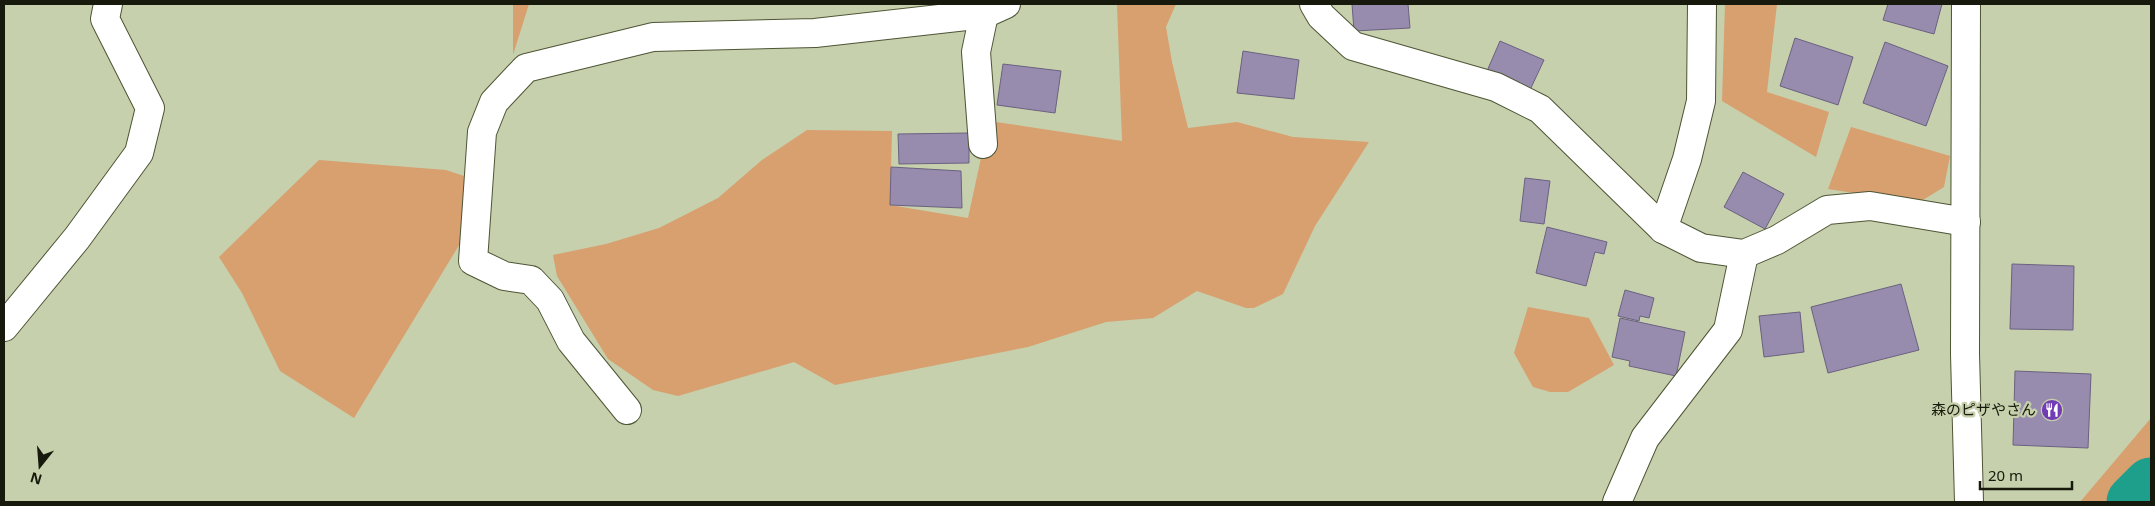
<svg xmlns="http://www.w3.org/2000/svg" width="2155" height="506" font-family="'Noto Sans','Noto Sans JP',sans-serif">
  <style>
    .green { fill: #d89f6f }
    .lines { fill: none; stroke-linecap: round; stroke-linejoin: round }
    .river { stroke: #1e9f8c; stroke-width: 55 }
    .building { fill: #978cae; stroke: #6b6180 }
    .minor-casing { stroke: #4d5535; stroke-width: 30 }
    .minor { stroke: #fff; stroke-width: 28 }
    .labels { text-anchor: middle; stroke-width: 4.5; stroke-linejoin: round; paint-order: stroke }
    .poi-label { font-size: 15px; fill: #16190b; stroke: #c6d0ac; text-anchor: end }
  </style>
  <rect width="100%" height="100%" fill="#c6d0ac"/>
  <g class="green">
    <polygon points="513,4 529,4 513,55"/>
    <polygon points="1117,4 1176,4 1166,27 1172,62 1188,128 1237,122 1293,137 1369,142 1315,226 1283,294 1254,308 1246,308 1197,291 1153,318 1106,322 1028,347 835,385 794,362 678,396 653,390 608,359 557,276 553,255 606,244 659,228 718,198 762,160 807,130 892,131 890,205 968,218 989,121 1122,141"/>
    <polygon points="1725,4 1777,4 1767,92 1829,112 1816,157 1722,101"/>
    <polygon points="1851,127 1950,156 1944,187 1918,203 1828,189"/>
    <polygon points="319,160 446,170 464,176 464,237 354,418 280,371 242,293 219,257"/>
    <polygon points="1528,307 1589,318 1614,365 1568,392 1550,392 1533,387 1514,353"/>
    <polygon points="2151,418 2151,502 2080,502"/>
  </g>
  <g class="lines">
    <polyline class="river" points="2134,502 2151,485"/>
  </g>
  <g class="building">
    <polygon points="1352,4 1408,4 1410,28 1354,31"/>
    <polygon points="1888,4 1942,4 1934,34 1883,20"/>
    <polygon points="1795,38 1853,57 1838,105 1780,86"/>
    <polygon points="1500,41 1544,60 1530,90 1487,71"/>
    <polygon points="1885,42 1948,66 1926,126 1863,103"/>
    <polygon points="1243,51 1299,60 1294,99 1237,93"/>
    <polygon points="1003,64 1061,71 1055,113 997,105"/>
    <polygon points="969,133 969,163 899,164 898,134"/>
    <polygon points="891,167 961,171 962,208 890,205"/>
    <polygon points="1743,172 1784,194 1765,229 1724,207"/>
    <polygon points="1525,178 1550,181 1544,224 1520,221"/>
    <polygon points="1547,227 1607,242 1604,254 1595,252 1586,286 1536,273"/>
    <polygon points="2012,264 2074,266 2073,330 2010,329"/>
    <polygon points="1901,284 1919,350 1828,373 1811,307"/>
    <polygon points="1625,290 1654,298 1649,318 1640,316 1639,321 1618,316"/>
    <polygon points="1800,312 1804,352 1764,357 1759,316"/>
    <polygon points="1620,318 1685,332 1676,376 1629,366 1630,361 1612,357"/>
    <polygon points="2015,371 2091,374 2088,448 2013,445"/>
  </g>
  <g class="lines">
    <g class="minor-casing">
      <g id="minor">
        <polyline points="1314,4 1321,16 1353,46 1496,87 1540,109 1663,229 1701,248 1744,254 1777,240 1827,210 1870,206 1966,222"/>
        <polyline points="1966,4 1965,354 1969,502"/>
        <polyline points="983,144 976,52 984,14"/>
        <polyline points="1663,229 1687,159 1701,101 1702,4"/>
        <polyline points="4,327 77,238 139,153 150,108 105,19 108,4"/>
        <polyline points="627,410 571,341 550,300 531,280 504,276 473,261 482,132 494,102 526,68 653,37 815,33 984,14 1006,4"/>
        <polyline points="1617,502 1645,438 1728,330 1744,254"/>
      </g>
    </g>
    <use href="#minor" class="minor"/>
  </g>
  <defs>
    <g id="restaurant-disc" transform="scale(1.125)"><circle r="9.5" fill="#723db4" stroke="#c6d0ac"/><path d="M-5-6h1v4h1v-4h1v4h1v-4h1v5L-1.5 .5V6h-2V.5L-5-1ZM5-6V6H3V1.5H1.5Q1.5-4 5-6Z" fill="#fff"/></g>
  </defs>
  <g fill-rule="evenodd">
    <use href="#restaurant-disc" x="2052" y="410"/>
  </g>
  <g class="labels">
    <g class="poi-label">
      <text x="2036" y="415">森のピザやさん</text>
    </g>
  </g>
  <rect width="2155" height="506" fill="none" stroke="#16190b" stroke-width="10"/>
  <g transform="translate(40 466) rotate(197)" stroke="#c6d0ac" stroke-width="4" paint-order="stroke">
  <path d="M0-4L9 19L0 12L-9 19Z" fill="#16190b"/>
  <text y="-8" font-size="14" font-weight="bold" text-anchor="middle" fill="#16190b">N</text>
  </g>
  <path d="M1980 481v8h92v-8" fill="none" stroke="#16190b" stroke-width="2.5"/>
  <text x="1988" y="481" font-size="15" fill="#16190b" stroke="#c6d0ac" stroke-width="4" paint-order="stroke">20 m</text>
</svg>
